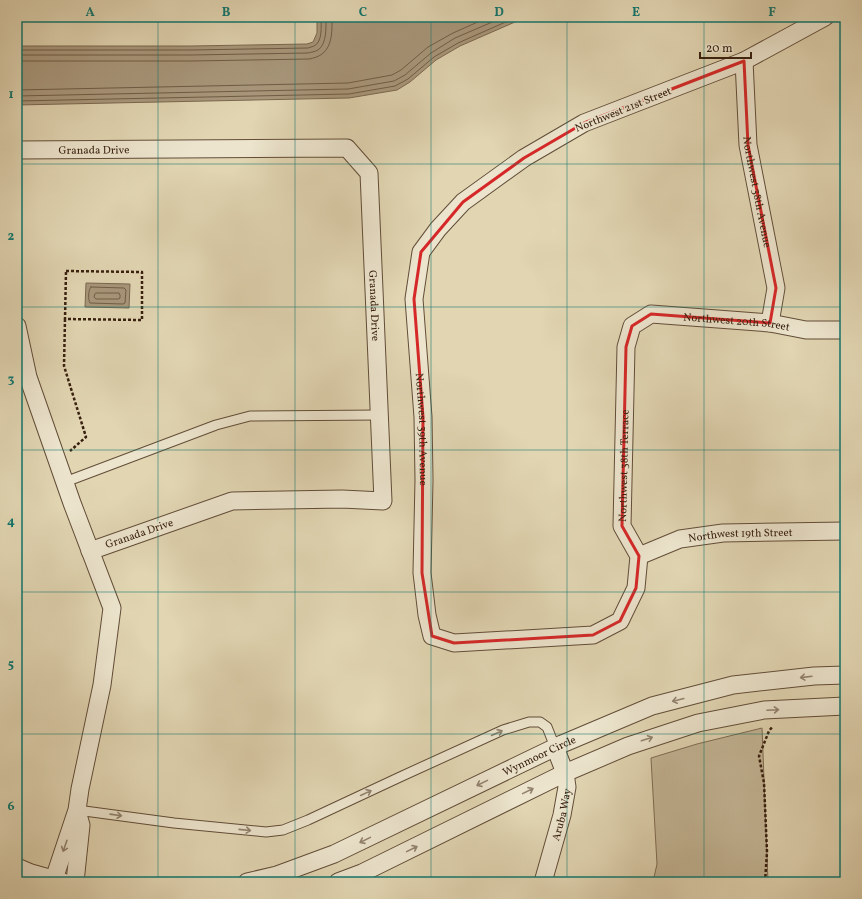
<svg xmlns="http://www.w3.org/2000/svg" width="862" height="899" font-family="Vollkorn,serif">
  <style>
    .green { fill: #c4b696; stroke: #7e6b53 }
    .water { fill: #a8977b; stroke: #7b6750 }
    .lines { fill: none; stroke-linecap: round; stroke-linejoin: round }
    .shore { stroke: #705c46; stroke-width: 1 }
    .lane-casing { stroke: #624d38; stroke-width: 11 }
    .street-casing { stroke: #624d38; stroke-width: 19 }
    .path { stroke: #382010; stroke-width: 2.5; stroke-dasharray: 3 2; stroke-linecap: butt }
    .lane { stroke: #ece4cd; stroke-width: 9 }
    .street { stroke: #ece4cd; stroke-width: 17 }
    .oneway { stroke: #92826e }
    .marked { fill: none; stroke: #d62828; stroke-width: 3; stroke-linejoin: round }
    .grid { fill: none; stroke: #0f766e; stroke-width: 1; stroke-opacity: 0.55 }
    .labels { text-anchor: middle; stroke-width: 3.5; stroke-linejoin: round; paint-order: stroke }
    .street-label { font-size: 11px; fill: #382010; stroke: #ece4cd }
    .neatline { fill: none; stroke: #0f766e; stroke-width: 1.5 }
    .grid-label { font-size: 13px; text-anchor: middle; font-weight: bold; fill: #0f766e }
  </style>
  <rect width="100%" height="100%" fill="#e1d5b2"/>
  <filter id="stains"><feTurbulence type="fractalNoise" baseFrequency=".005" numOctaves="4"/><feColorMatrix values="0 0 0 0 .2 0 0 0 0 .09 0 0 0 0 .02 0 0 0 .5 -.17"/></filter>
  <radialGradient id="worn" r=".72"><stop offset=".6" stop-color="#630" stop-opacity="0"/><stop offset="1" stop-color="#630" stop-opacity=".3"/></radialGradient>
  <polygon class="green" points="762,728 768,882 653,882 657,864 651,758 697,744"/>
  <g class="water">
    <polygon points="317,17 530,17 515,22 460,46 436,60 410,82 397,90 349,98 17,105 17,46 191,46 307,44 313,42 317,33"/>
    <polygon points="86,283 130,284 129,308 85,307"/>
  </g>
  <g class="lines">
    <g class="shore">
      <path d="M17,50H191L308,48C308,48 314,46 314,46C323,42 321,25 321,17"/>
      <path d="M17,55H191L308,53C311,52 315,52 318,50C327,44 326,27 326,17"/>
      <path d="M17,61H191L309,59C314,58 318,57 322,54C333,46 332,29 332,17"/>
      <polyline points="17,90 348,83 392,75 401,70 428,47 453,33 489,17"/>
      <polyline points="17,96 348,89 394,81 405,75 431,53 455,38 504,17"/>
      <polyline points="17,101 349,94 395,86 408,79 434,57 458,43 517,17"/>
      <path d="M91,287L124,288L126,290L125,303L123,304L90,303C88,300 88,290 91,287Z"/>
      <polygon points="96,293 119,293 120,295 120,298 119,299 96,299 94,297 95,294"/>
    </g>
    <g class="lane-casing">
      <g id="lane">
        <polyline points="65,482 216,425 250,416 379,415"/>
        <polyline points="77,810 174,823 266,832 283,830 308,820 400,777 503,730 529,722 540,722 547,727 555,747"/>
      </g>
    </g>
    <g class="street-casing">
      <g id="street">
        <path id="s1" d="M825,17L744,61L584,123L524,158L463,202L438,229L421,252L414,299L423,417L424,480L422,573L427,615L432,636L454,643L593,635L620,621L636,588L639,556L622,526L626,347L632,326L651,314L770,323L806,330H845"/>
        <path id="s2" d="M744,61L748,145L776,288L770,323"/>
        <path id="s3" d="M17,150L347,148L369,173L383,501L342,499L232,501L90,551"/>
        <polyline points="17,326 28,377 72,503 112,608 102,685 80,789 77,810 53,882"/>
        <path id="s4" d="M639,556L680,539L723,533L845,531"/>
        <polyline points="17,867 31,873 63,882"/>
        <polyline points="75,882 81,825 79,818"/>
        <path id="s5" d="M247,882L277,875L334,854L562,744L652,706L733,685L814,676L845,675"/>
        <polyline points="338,882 362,873 565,773 628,746 698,723 764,710 845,706"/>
        <path id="s6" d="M543,882L562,815L567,787L565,773L555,747"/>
      </g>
    </g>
    <g class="path">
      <polygon points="66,271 142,272 142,320 65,319"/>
      <polyline points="65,319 64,366 86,437 70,451"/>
      <polyline points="765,882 767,852 764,783 759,756 769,731 773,726"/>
    </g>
    <use href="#lane" class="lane"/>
    <use href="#street" class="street"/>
  </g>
  <defs><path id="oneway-shaft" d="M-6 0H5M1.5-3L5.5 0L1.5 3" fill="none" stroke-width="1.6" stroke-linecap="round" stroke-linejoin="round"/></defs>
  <g class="oneway">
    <use href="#oneway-shaft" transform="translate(806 677) rotate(173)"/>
    <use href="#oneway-shaft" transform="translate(678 700) rotate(166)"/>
    <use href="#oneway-shaft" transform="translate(773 710) rotate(-3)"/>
    <use href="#oneway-shaft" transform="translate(497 733) rotate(-24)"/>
    <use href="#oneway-shaft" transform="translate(647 739) rotate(-18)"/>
    <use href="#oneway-shaft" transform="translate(482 783) rotate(154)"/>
    <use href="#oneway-shaft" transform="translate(528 791) rotate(-26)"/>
    <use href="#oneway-shaft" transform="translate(366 793) rotate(-25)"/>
    <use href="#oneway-shaft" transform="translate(116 815) rotate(8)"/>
    <use href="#oneway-shaft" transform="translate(245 830) rotate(6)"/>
    <use href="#oneway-shaft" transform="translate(365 840) rotate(154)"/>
    <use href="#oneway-shaft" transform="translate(65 846) rotate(109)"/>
    <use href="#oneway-shaft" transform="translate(412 849) rotate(-26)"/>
  </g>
  <path class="marked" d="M744,61L748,145L776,288L770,323L651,314L632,326L626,347L622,526L639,556L636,588L620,621L593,635L454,643L432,636L422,573L423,417L414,299L421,252L463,202L524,158L584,123Z"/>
  <path class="grid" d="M158,17V882M295,17V882M431,17V882M567,17V882M704,17V882M17,164H845M17,307H845M17,450H845M17,592H845M17,734H845"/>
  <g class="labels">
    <g class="street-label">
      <text transform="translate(623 109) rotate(-22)" y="4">Northwest 21st Street</text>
      <text dy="4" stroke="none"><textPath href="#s3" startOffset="77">Granada Drive</textPath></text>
      <text dy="4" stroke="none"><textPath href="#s2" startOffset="132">Northwest 38th Avenue</textPath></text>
      <text dy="4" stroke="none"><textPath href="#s3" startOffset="496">Granada Drive</textPath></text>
      <text dy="4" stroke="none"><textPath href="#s1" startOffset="1465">Northwest 20th Street</textPath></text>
      <text dy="4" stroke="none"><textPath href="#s1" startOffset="652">Northwest 39th Avenue</textPath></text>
      <text dy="4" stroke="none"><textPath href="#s1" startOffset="1216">Northwest 38th Terrace</textPath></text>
      <text transform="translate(139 533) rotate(-19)" y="4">Granada Drive</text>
      <text dy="4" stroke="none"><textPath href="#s4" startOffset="105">Northwest 19th Street</textPath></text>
      <text dy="4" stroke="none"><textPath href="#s5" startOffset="319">Wynmoor Circle</textPath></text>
      <text dy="4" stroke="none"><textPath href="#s6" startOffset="70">Aruba Way</textPath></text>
    </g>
  </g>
  <rect width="862" height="899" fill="none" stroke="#e1d5b2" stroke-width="44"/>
  <path d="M700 52v6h51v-6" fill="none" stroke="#382010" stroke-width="2"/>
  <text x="706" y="52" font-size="12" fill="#382010" stroke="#ece4cd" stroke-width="3" paint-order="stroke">20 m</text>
  <rect x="22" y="22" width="818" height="855" class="neatline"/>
  <g class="grid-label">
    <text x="90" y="16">A</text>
    <text x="226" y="16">B</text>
    <text x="363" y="16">C</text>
    <text x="499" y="16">D</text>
    <text x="636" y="16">E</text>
    <text x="772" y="16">F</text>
    <text x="11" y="98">1</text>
    <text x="11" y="240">2</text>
    <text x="11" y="383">3</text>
    <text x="11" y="525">4</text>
    <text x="11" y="668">5</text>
    <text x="11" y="810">6</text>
  </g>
  <rect width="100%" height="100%" filter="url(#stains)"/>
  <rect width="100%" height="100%" fill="url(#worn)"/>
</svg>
